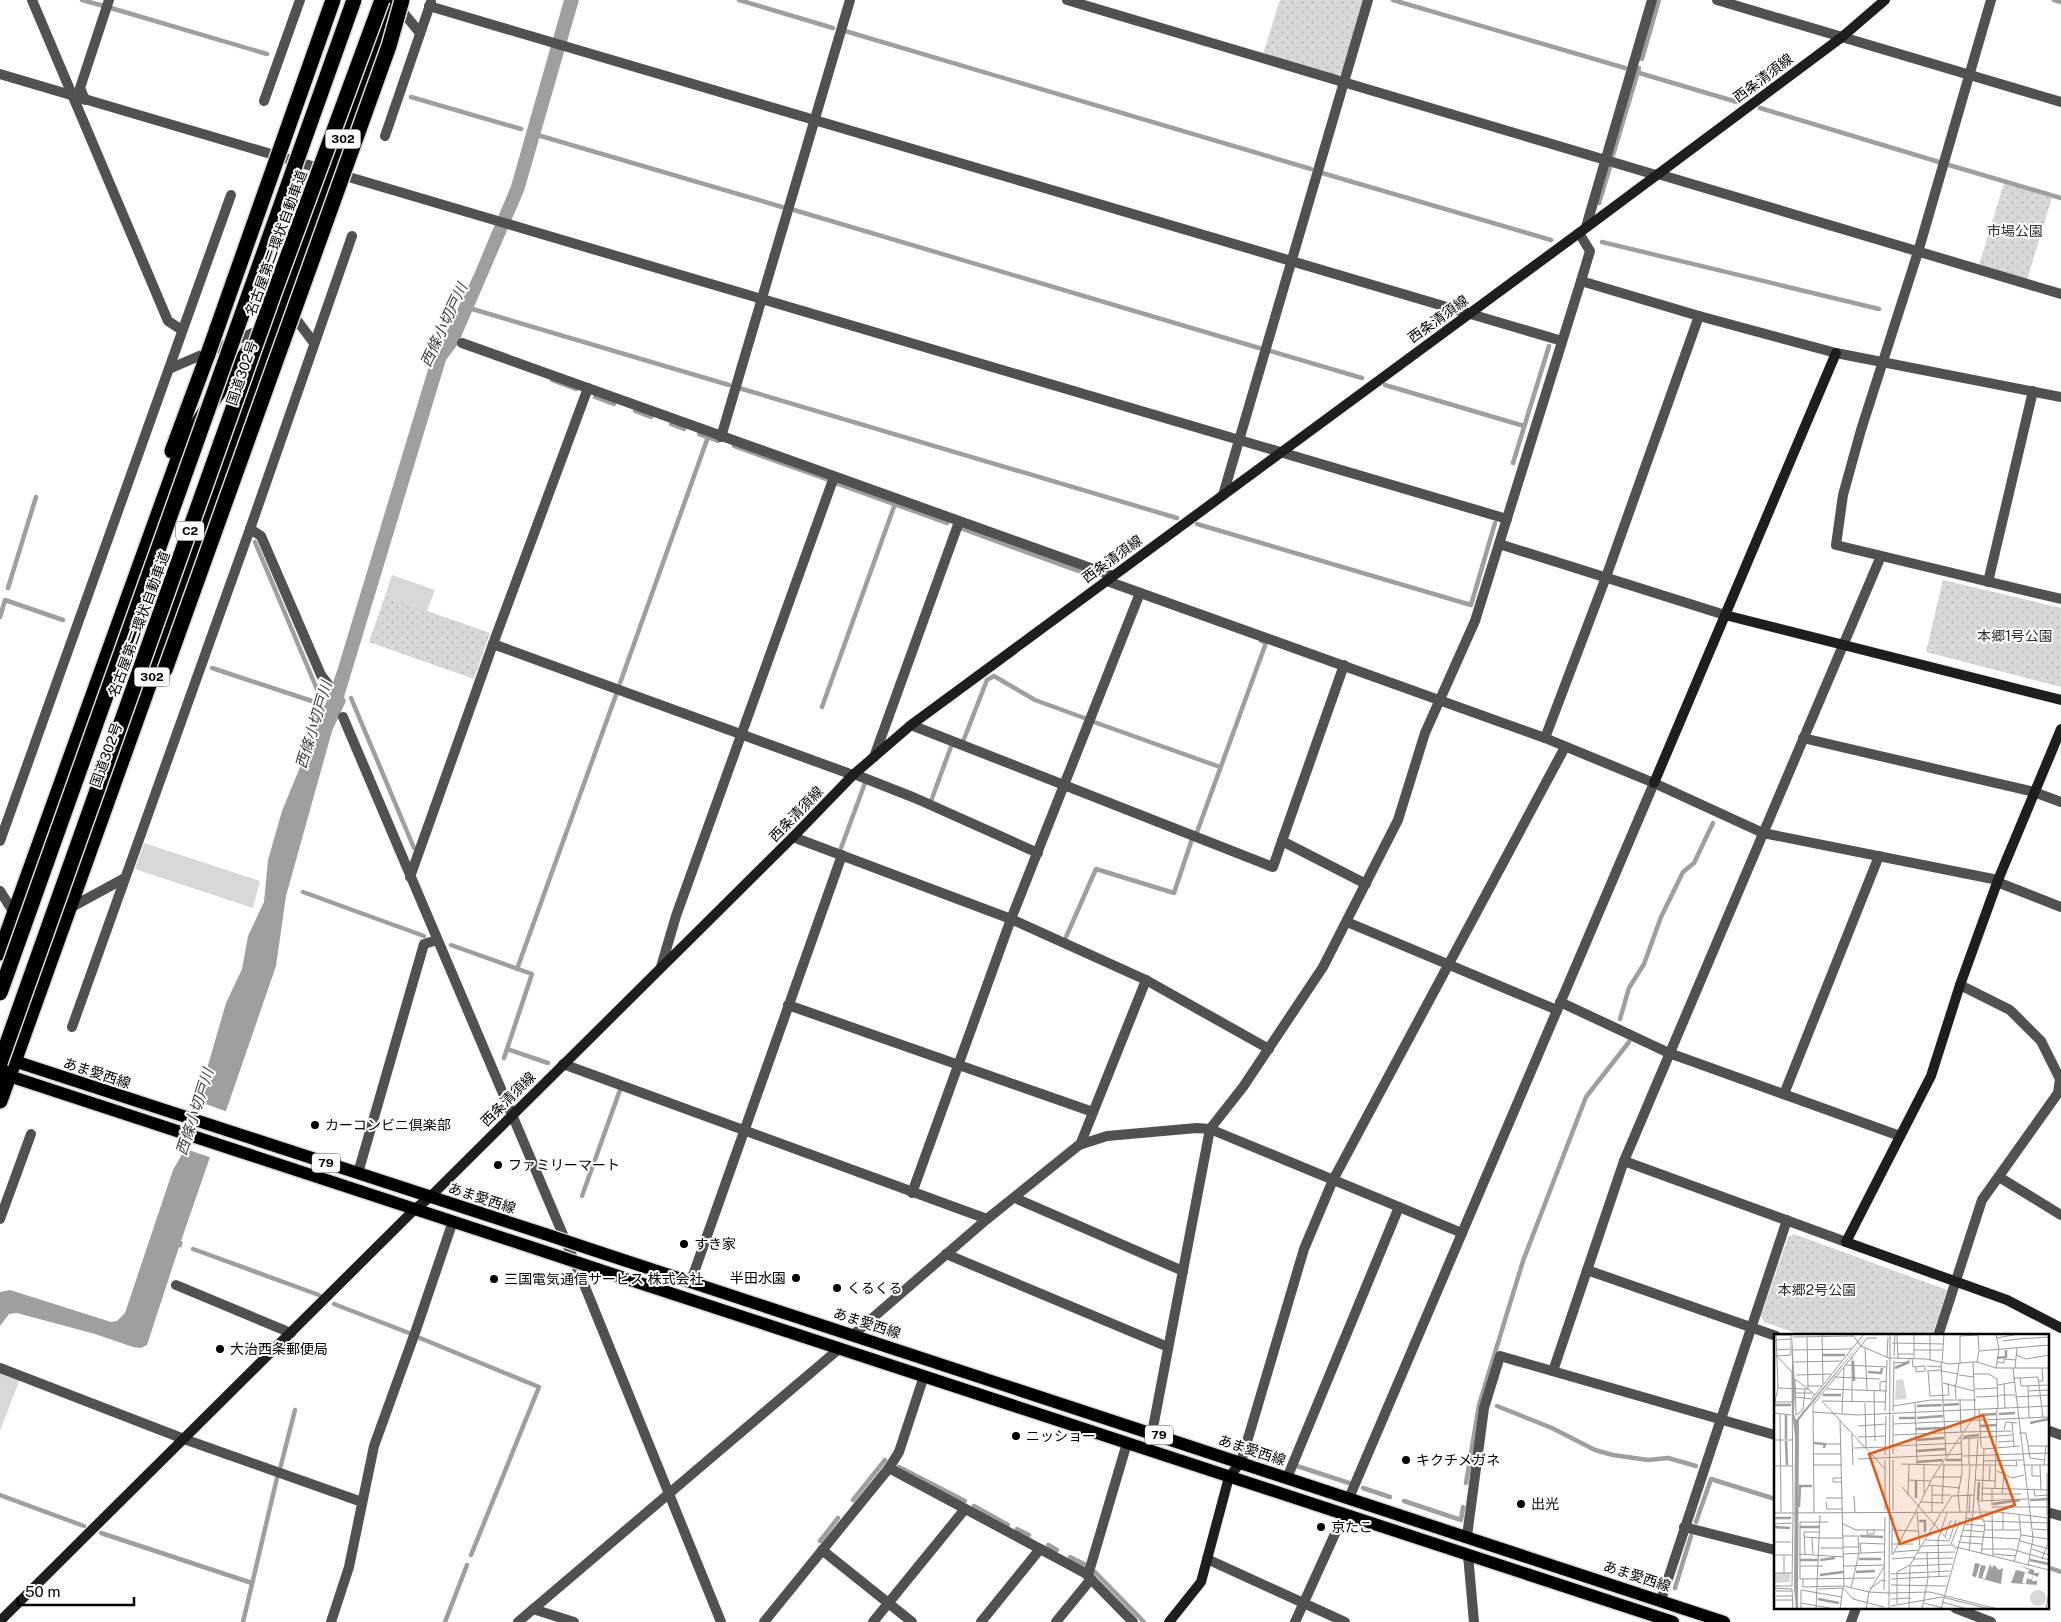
<svg xmlns="http://www.w3.org/2000/svg" width="2061" height="1622" font-family="'Public Sans','Noto Sans JP',sans-serif">
  <style>
    .grass { fill: #d8d8d8 }
    .park { fill: url(#park-dots) }
    .water { fill: #9f9f9f }
    .pier { fill: #fff }
    .lines { fill: none; stroke-linecap: round; stroke-linejoin: round }
    .stream { stroke: #9f9f9f; stroke-width: 4.5 }
    .primary-casing { stroke: #dbdbdb; stroke-width: 15 }
    .highway-casing { stroke: #dbdbdb; stroke-width: 18 }
    .street { stroke: #515151; stroke-width: 10 }
    .secondary { stroke: #1e1e1e; stroke-width: 10 }
    .primary { stroke: #000; stroke-width: 12 }
    .highway { stroke: #000; stroke-width: 15 }
    .primary-bridge-casing { stroke: #dbdbdb; stroke-width: 15; stroke-linecap: butt }
    .highway-bridge-casing { stroke: #dbdbdb; stroke-width: 18; stroke-linecap: butt }
    .primary-bridge { stroke: #000; stroke-width: 12 }
    .highway-bridge { stroke: #000; stroke-width: 15 }
    .poi-dot { fill: #000; stroke: #fff; stroke-width: 2 }
    .labels { text-anchor: middle; stroke-width: 4; stroke-linejoin: round; paint-order: stroke }
    .shield { fill: #fff; stroke: #4c4c4c; stroke-width: 1 }
    .shield-label { font-size: 12px; font-weight: bold; fill: #000 }
    .street-label { font-size: 14px; fill: #000; stroke: #fff }
    .park-label { font-size: 14px; fill: #2f2f2f; stroke: #fff }
    .poi-label { font-size: 14px; fill: #000; stroke: #fff; text-anchor: start }
    .water-label { font-size: 15px; font-style: italic; fill: #404040; stroke: #fff }
    .inset-river { fill: none; stroke: #9f9f9f; stroke-width: 2.5 }
    .inset-road { fill: none; stroke: #999; stroke-width: 1 }
    .view { fill: #e8590c; fill-opacity: 0.15; stroke: #e8590c; stroke-width: 2.5 }
    .inset-edge { fill: none; stroke: #000; stroke-width: 2.5 }
  </style>
  <defs>
    <pattern id="park-dots" width="8" height="8" patternUnits="userSpaceOnUse" patternTransform="scale(1.25)"><rect width="8" height="8" fill="#d8d8d8"/><path d="M2 2h.1M6 6h.1" fill="none" stroke="#b8b8b8" stroke-width="1.8" stroke-linecap="round"/></pattern>
  </defs>
  <rect width="100%" height="100%" fill="#fff"/>
  <g class="grass">
    <polygon points="392,575 435,590 427,611 385,596"/>
    <polygon points="144,843 260,881 253,908 135,869"/>
    <polygon points="0,1372 20,1379 0,1431"/>
  </g>
  <g class="park">
    <polygon points="1280,0 1363,0 1341,74 1337,76 1263,54"/>
    <polygon points="2004,183 2052,198 2027,280 1979,265"/>
    <polygon points="1943,580 2061,608 2061,687 1926,652"/>
    <polygon points="385,596 490,633 474,679 369,642"/>
    <polygon points="1794,1234 1947,1290 1932,1336 1804,1336 1764,1322 1761,1316 1788,1237"/>
  </g>
  <polygon class="water" points="564,0 579,0 524,191 458,344 446,360 344,697 346,701 332,731 286,896 276,966 181,1241 183,1242 181,1248 179,1247 147,1345 141,1348 133,1347 95,1334 17,1313 9,1314 0,1326 0,1292 10,1290 111,1322 117,1321 125,1313 173,1170 190,1140 202,1107 204,1079 226,1003 242,969 248,936 264,902 268,860 282,811 324,709 338,668 433,353 442,342 475,272 511,186"/>
  <polygon class="pier" points="200,1102 228,1112 212,1158 183,1148"/>
  <g class="lines">
    <g class="stream">
      <polyline points="82,0 104,6"/>
      <polyline points="739,0 833,28"/>
      <polyline points="1393,0 1625,68"/>
      <polyline points="2054,0 2061,2"/>
      <polyline points="111,8 267,54"/>
      <polyline points="845,31 1311,169"/>
      <polyline points="1642,59 1659,0"/>
      <polyline points="1636,72 1737,102"/>
      <polyline points="411,97 521,129"/>
      <polyline points="1760,108 1939,162"/>
      <polyline points="534,134 782,207"/>
      <polyline points="1613,155 1639,68"/>
      <polyline points="1949,165 2061,198"/>
      <polyline points="1322,173 1551,240"/>
      <polyline points="1599,203 1610,167"/>
      <polyline points="794,210 1259,348"/>
      <polyline points="1602,242 1879,309"/>
      <polyline points="469,308 729,385"/>
      <polyline points="1270,351 1362,378"/>
      <polyline points="552,380 576,389"/>
      <polyline points="1385,385 1524,426"/>
      <polyline points="739,388 1177,518"/>
      <polyline points="595,397 614,404"/>
      <polyline points="635,411 651,417"/>
      <polyline points="671,424 684,429"/>
      <polyline points="699,434 718,441"/>
      <polyline points="734,446 826,479"/>
      <polyline points="1513,463 1549,346"/>
      <polyline points="838,484 947,523"/>
      <polyline points="1197,524 1471,605 1495,523"/>
      <polyline points="963,529 1095,577"/>
      <polyline points="255,542 322,701 321,704"/>
      <polyline points="8,588 36,497"/>
      <polyline points="0,617 5,600 63,620"/>
      <polyline points="212,668 321,704 327,714"/>
      <polyline points="620,683 708,437"/>
      <polyline points="351,698 414,848"/>
      <polyline points="822,707 895,504"/>
      <polyline points="1094,722 1220,767"/>
      <polyline points="964,739 987,680 994,676 1035,700 1087,719"/>
      <polyline points="931,801 952,744"/>
      <polyline points="1197,832 1266,643 1261,641"/>
      <polyline points="841,848 865,783"/>
      <polyline points="303,892 424,936"/>
      <polyline points="1066,937 1096,869 1174,893 1192,839"/>
      <polyline points="451,945 532,974 504,1058"/>
      <polyline points="517,969 616,695"/>
      <polyline points="1620,1019 1629,988 1644,964 1661,917 1683,872 1694,863 1713,823"/>
      <polyline points="507,1049 548,1063"/>
      <polyline points="582,1196 620,1090"/>
      <polyline points="193,1249 319,1295"/>
      <polyline points="334,1304 409,1333"/>
      <polyline points="420,1338 539,1387 471,1555"/>
      <polyline points="1497,1406 1552,1428 1595,1450 1613,1455 1648,1460 1668,1458 1696,1466"/>
      <polyline points="1297,1466 1349,1483"/>
      <polyline points="899,1467 965,1501"/>
      <polyline points="280,1469 295,1410"/>
      <polyline points="1466,1483 1479,1405 1523,1261 1586,1097 1629,1042"/>
      <polyline points="1363,1488 1390,1497"/>
      <polyline points="0,1495 84,1526"/>
      <polyline points="853,1500 885,1460"/>
      <polyline points="1404,1501 1461,1520 1463,1507"/>
      <polyline points="974,1506 1008,1525"/>
      <polyline points="1696,1522 1711,1479 1775,1499"/>
      <polyline points="1017,1529 1029,1535"/>
      <polyline points="101,1533 252,1583"/>
      <polyline points="820,1541 838,1518"/>
      <polyline points="1048,1545 1057,1550"/>
      <polyline points="1070,1557 1086,1565"/>
      <polyline points="2047,1567 2061,1572"/>
      <polyline points="1095,1572 1144,1622"/>
      <polyline points="1675,1588 1691,1536"/>
      <polyline points="243,1622 277,1478"/>
      <polyline points="445,1622 467,1565"/>
    </g>
    <g class="primary-casing">
      <g id="primary">
        <polyline points="5,1058 545,1234"/>
        <polyline points="0,1073 549,1253"/>
        <polyline points="593,1250 1724,1622"/>
        <polyline points="597,1269 1673,1622"/>
      </g>
    </g>
    <g class="highway-casing">
      <g id="highway">
        <polyline points="172,451 208,354"/>
        <path d="M0,953L177,462C197,419 226,382 254,343"/>
        <polyline points="0,1101 225,473 283,302 393,0"/>
      </g>
    </g>
    <g class="street">
      <polyline points="32,0 168,321 182,330"/>
      <polyline points="1067,0 1656,175"/>
      <polyline points="1717,0 2061,102"/>
      <polyline points="1991,0 1918,252 1861,430 1843,495 1836,545 2061,599"/>
      <polyline points="397,5 420,33"/>
      <polyline points="429,6 1562,341"/>
      <polyline points="0,74 1507,519"/>
      <polyline points="85,100 80,88 109,0"/>
      <polyline points="264,101 300,0"/>
      <polyline points="385,136 431,2"/>
      <polyline points="1658,174 2061,294"/>
      <polyline points="1586,227 1652,0"/>
      <polyline points="1581,281 1699,316 1836,353 2061,397"/>
      <polyline points="290,311 314,343"/>
      <polyline points="462,343 1113,576"/>
      <polyline points="169,369 264,328"/>
      <polyline points="721,437 850,0"/>
      <polyline points="1223,495 1368,0"/>
      <polyline points="250,529 261,536 321,675 328,684"/>
      <polyline points="1499,544 1725,615"/>
      <polyline points="1107,581 1545,738 1654,783 1763,833 1998,880"/>
      <polyline points="1988,582 2033,391"/>
      <polyline points="493,644 853,775"/>
      <polyline points="343,717 581,1277 721,1622"/>
      <polyline points="911,725 1273,867 1282,841 1366,884"/>
      <polyline points="1545,738 1606,577 1699,316"/>
      <polyline points="1803,738 2034,792 2061,802"/>
      <polyline points="874,757 959,522"/>
      <polyline points="854,774 915,798 1038,853"/>
      <polyline points="793,837 1011,919 1146,980 1269,1049"/>
      <polyline points="0,841 231,195"/>
      <polyline points="1282,841 1344,665"/>
      <polyline points="410,877 493,644 588,388"/>
      <polyline points="1997,882 2061,907"/>
      <polyline points="0,891 14,913"/>
      <polyline points="68,909 125,878"/>
      <polyline points="1347,922 1557,1010"/>
      <polyline points="661,967 676,916 834,477"/>
      <polyline points="1560,1002 1669,1053 1900,1136"/>
      <polyline points="788,1005 1093,1112"/>
      <polyline points="72,1027 250,529 352,236"/>
      <polyline points="563,1064 987,1219"/>
      <polyline points="1784,1094 1879,856"/>
      <polyline points="1080,1145 1146,980"/>
      <polyline points="1624,1161 1846,1242"/>
      <polyline points="358,1173 424,944 437,940"/>
      <polyline points="1999,1177 2061,1215"/>
      <polyline points="912,1193 1011,919 1140,593"/>
      <polyline points="1015,1198 1183,1271"/>
      <polyline points="0,1219 31,1134"/>
      <polyline points="946,1254 1168,1347"/>
      <polyline points="1587,1270 1776,1336"/>
      <polyline points="691,1281 842,855"/>
      <polyline points="176,1285 291,1333"/>
      <polyline points="854,1334 987,1219 1079,1145 1107,1136 1197,1128 1210,1129 1462,1233"/>
      <polyline points="1938,1336 1982,1200 2058,1093 2060,1079 2041,1041 2010,1010 1960,985"/>
      <polyline points="0,1368 184,1439 362,1502"/>
      <polyline points="1553,1371 1624,1161 1881,556"/>
      <polyline points="2047,1430 2061,1435"/>
      <polyline points="1152,1433 1210,1129 1243,1087 1323,967 1398,820 1425,733 1475,621 1581,281 1590,251 1579,233"/>
      <polyline points="1241,1462 1304,1249 1333,1180 1565,747"/>
      <polyline points="889,1468 1085,1573 1133,1622"/>
      <polyline points="1287,1478 1399,1207"/>
      <polyline points="1349,1498 1654,783"/>
      <polyline points="2047,1512 2061,1516"/>
      <polyline points="1684,1527 1775,1550"/>
      <polyline points="1467,1536 1484,1408 1500,1356 1775,1435"/>
      <polyline points="822,1550 912,1622"/>
      <polyline points="1468,1555 1474,1622"/>
      <polyline points="1207,1559 1345,1622"/>
      <polyline points="1088,1575 1127,1443"/>
      <polyline points="1661,1600 1787,1220"/>
      <polyline points="1955,1608 1991,1622"/>
      <polyline points="533,1609 574,1622"/>
      <polyline points="331,1622 349,1567 374,1446 416,1330 453,1221"/>
      <polyline points="518,1622 840,1348"/>
      <polyline points="764,1622 889,1468 899,1452 924,1376"/>
      <polyline points="873,1622 965,1509"/>
      <polyline points="981,1622 1040,1549"/>
      <polyline points="1056,1622 1091,1579"/>
      <polyline points="1295,1622 1344,1514"/>
      <polyline points="1851,1622 1856,1608"/>
    </g>
    <g class="secondary">
      <polyline points="1725,615 2061,700"/>
      <polyline points="2061,729 1998,880 1960,985 1931,1076 1846,1242 2007,1300 2061,1328"/>
      <polyline points="1654,783 1836,353"/>
      <polyline points="0,1621 415,1209 430,1197 793,837 853,775 911,725 1579,233 1842,37 1885,0"/>
      <polyline points="1169,1622 1201,1582 1229,1477 1241,1462"/>
    </g>
    <use href="#primary" class="primary"/>
    <use href="#highway" class="highway"/>
    <g class="primary-bridge-casing">
      <g id="primary-bridge">
        <polyline points="545,1234 593,1250"/>
        <polyline points="549,1253 597,1269"/>
      </g>
    </g>
    <g class="highway-bridge-casing">
      <g id="highway-bridge">
        <polyline points="208,354 333,0"/>
        <polyline points="165,670 389,46 402,0"/>
        <polyline points="0,993 354,0"/>
        <polyline points="0,1063 274,293 382,0"/>
      </g>
    </g>
    <use href="#primary-bridge" class="primary-bridge"/>
    <use href="#highway-bridge" class="highway-bridge"/>
  </g>
  <g class="poi-dot">
    <circle cx="315" cy="1125" r="5"/>
    <circle cx="498" cy="1165" r="5"/>
    <circle cx="684" cy="1244" r="5"/>
    <circle cx="796" cy="1278" r="5"/>
    <circle cx="494" cy="1279" r="5"/>
    <circle cx="837" cy="1288" r="5"/>
    <circle cx="220" cy="1349" r="5"/>
    <circle cx="1016" cy="1436" r="5"/>
    <circle cx="1406" cy="1460" r="5"/>
    <circle cx="1521" cy="1504" r="5"/>
    <circle cx="1321" cy="1527" r="5"/>
  </g>
  <g class="labels">
    <g class="shield">
      <rect x="325.5" y="129.5" width="35" height="19" rx="4"/>
      <rect x="176" y="521.5" width="28" height="19" rx="4"/>
      <rect x="134.5" y="667.5" width="35" height="19" rx="4"/>
      <rect x="312" y="1153.5" width="28" height="19" rx="4"/>
      <rect x="1145" y="1425.5" width="28" height="19" rx="4"/>
    </g>
    <g class="shield-label">
      <text x="343" y="143">302</text>
      <text x="190" y="535">C2</text>
      <text x="152" y="681">302</text>
      <text x="326" y="1167">79</text>
      <text x="1159" y="1439">79</text>
    </g>
    <g class="street-label">
      <text transform="translate(1763 78) rotate(-37)" y="5">西条清須線</text>
      <text transform="translate(276 243) rotate(-70)" y="5">名古屋第二環状自動車道</text>
      <text transform="translate(1438 319) rotate(-36)" y="5">西条清須線</text>
      <text transform="translate(242 373) rotate(-71)" y="5">国道302号</text>
      <text transform="translate(1112 559) rotate(-36)" y="5">西条清須線</text>
      <text transform="translate(139 624) rotate(-70)" y="5">名古屋第二環状自動車道</text>
      <text transform="translate(106 755) rotate(-70)" y="5">国道302号</text>
      <text transform="translate(796 814) rotate(-46)" y="5">西条清須線</text>
      <text transform="translate(97 1073) rotate(18)" y="5">あま愛西線</text>
      <text transform="translate(508 1099) rotate(-45)" y="5">西条清須線</text>
      <text transform="translate(482 1198) rotate(18)" y="5">あま愛西線</text>
      <text transform="translate(867 1323) rotate(18)" y="5">あま愛西線</text>
      <text transform="translate(1252 1450) rotate(18)" y="5">あま愛西線</text>
      <text transform="translate(1637 1576) rotate(18)" y="5">あま愛西線</text>
    </g>
    <g class="park-label">
      <text x="2015" y="236">市場公園</text>
      <text x="2015" y="641">本郷1号公園</text>
      <text x="1817" y="1295">本郷2号公園</text>
    </g>
    <g class="poi-label">
      <text x="325" y="1130">カーコンビニ倶楽部</text>
      <text x="508" y="1170">ファミリーマート</text>
      <text x="694" y="1249">すき家</text>
      <text x="786" y="1283" text-anchor="end">半田水園</text>
      <text x="504" y="1284">三国電気通信サービス 株式会社</text>
      <text x="847" y="1293">くるくる</text>
      <text x="230" y="1354">大治西条郵便局</text>
      <text x="1026" y="1441">ニッショー</text>
      <text x="1416" y="1465">キクチメガネ</text>
      <text x="1531" y="1509">出光</text>
      <text x="1331" y="1532">京たこ</text>
    </g>
    <g class="water-label">
      <text transform="translate(444 325) rotate(-65)" y="5">西條小切戸川</text>
      <text transform="translate(314 725) rotate(-73)" y="5">西條小切戸川</text>
      <text transform="translate(195 1112) rotate(-72)" y="5">西條小切戸川</text>
    </g>
  </g>
  <g transform="translate(1774 1334)">
    <rect width="275" height="275" fill="#fff"/>
    <path d="M129,45L133,65L121,66L122,46ZM0,239H16V248L0,249ZM256 264a8 8 0 1 1 16 0a8 8 0 1 1-16 0Z" fill="#d8d8d8"/>
    <path d="M18,0L21,53L20,80L22,86L94,0L25,86L24,275H22L20,254L21,103L18,76ZM201,229L206,230L202,243L204,244L207,231L212,232L208,244L211,245L216,230L218,234L220,231L225,236L229,234L227,250L198,242ZM243,231L260,236V239H265L264,243L259,241L258,247H263V251L237,249L242,236L251,238L248,249L252,250L253,244L257,246L259,241L253,239L256,236Z" fill="#9f9f9f"/>
    <path class="inset-river" d="M49,21H71M223,24L232,23V16M79,27L80,47M121,34L135,28M94,38L107,39L108,34M49,61H67M1,71H17M170,71L185,70M143,72L168,71M225,80L241,79M12,81V105M206,81L222,80M125,84H141M143,84L169,82M256,89L275,85M206,92L222,91M142,95L170,94M189,103L205,101M142,106L170,104M12,107L13,131M40,109L51,110L50,114M143,117L171,115M172,126H188M143,128L169,126M142,164V147M204,166L205,148M256,166L275,165M219,170L246,166M25,173L26,152H38M0,184H17M145,187H151V198M0,193L16,194M26,193H45M86,202L109,203M85,225H107M26,226H44M46,226L61,224M256,226L275,230M82,238L101,237M46,241L69,238M44,265L65,269"/>
    <path class="inset-road" d="M48,0L49,50M78,0L87,12L115,24L152,25L175,30L199,28M123,0L124,24M140,0V24M186,0V30M204,0L205,16M222,0L225,15M2,1H17V21L3,22M186,2L204,1M19,3L79,2M33,3L34,55H31L29,76L22,81L21,45L34,55M223,4L244,0M244,5L275,3M2,6L17,5M229,7L244,5M118,9L169,10M87,12L93,4H103M91,14L93,56M2,16L17,15M19,16L78,15M140,16H169M0,19L18,38L19,178M124,20H140M242,21L252,25L275,21M120,22L121,0M78,23V68M113,24L114,3M138,24L139,33L151,32V37L142,38V33M156,26V0M20,28L68,27M203,28L222,34H275M223,28L230,29V25L242,26M120,29L135,28V24M167,29L172,122M168,29L170,0M72,31L113,33M153,32L168,33M222,34L225,15M239,34L259,204L254,232M241,34L243,14M153,37L168,36M154,37L156,62M168,37L184,40M200,40H215L223,45L224,74M22,41L57,40M185,41L200,43M61,43L106,45M239,44H246L247,52L275,51M246,44L264,43L269,84M265,47H269L268,34M169,49L200,57M181,50L182,65M230,50L231,74M182,51L185,30M224,51L240,48M34,52H49M254,52L255,84M4,54L31,55M34,55L41,61L90,0M53,55L113,57M201,55L224,54M100,57L101,107M106,57V48L113,47M254,57L275,56M22,59H38M225,61H241M156,62L175,61L174,49M22,63L38,65L40,61M202,63L225,62M241,63L275,61M186,65L187,98M48,67L111,135M49,67L112,68M1,68H18M91,69L92,113M141,69L143,131M0,71L4,54L2,0M119,72L157,66H202M205,75L207,112L210,115L208,167M111,77L113,26M119,77L120,27M39,78L83,81L275,72M0,79L17,81M68,79L70,34M6,80L7,178M66,86L70,252M238,89L240,112M119,90L275,83M84,92L112,90M230,96L232,88L243,89M190,98L237,97M245,99H252L256,124L270,126M78,100L79,131M119,101L189,98M84,103L112,102M188,105L238,101M0,106H19M224,108L239,107M51,110H67M119,112L188,109M254,112H275M80,114L112,113M210,115L246,112M39,120H67M119,120V81M111,121L112,82M189,122L275,119M84,125L189,120M209,127L249,126M127,130L166,131M39,131H68M168,131H223M195,131V105M224,131L243,132L242,126M249,131H275M258,131V142H266M266,131L267,156M270,131L272,112M0,132H18M223,137L238,144L250,141M273,139V182M159,143H188M68,144H59V148H68M135,146L157,147M201,146L222,147M215,147L216,132M155,151L186,154M128,153L173,205M207,154L275,156M218,154V172M221,154L223,74M260,156L261,162L274,161M150,159V131M207,160H247M228,160L230,141M134,161L135,130M158,161H177M80,162L81,178M52,164H69M52,168L53,175H69M147,168L170,169M168,169L170,131M218,173H275M111,176V126M119,176V126M206,177L204,167L254,165M40,178L39,71L87,12M158,178V152M168,178L178,162L200,161M186,178L184,160L188,139L187,103M195,178L196,160M199,178L204,105M206,178L211,191L207,220M218,178L219,223M229,178V196M0,179L224,178L275,184M141,179L159,143L201,81L199,28H203L205,17L275,11M143,179L146,214M192,184L209,185M210,187L275,189M54,188H26V245L101,244M0,190L18,189M69,190L82,196H111M190,190L211,192M259,195L275,196M94,196L93,200H100V195M118,196L144,197M189,196L210,198M210,196H246M30,198L31,220M30,198H46M247,201L274,205M69,202H84L85,219L77,254M171,202L177,186M186,202L246,205M30,203L46,204M38,204L39,220M46,204H69M152,206L175,207L182,186M246,207L275,215M0,208H17M184,208L208,210M118,210H139M177,210L186,187M148,212L179,211L182,215M69,213H85M182,213L275,236M46,214H69M207,215H237L275,226M258,215L275,221M195,217L199,179M121,218L145,216M87,219L86,209L110,210M143,219L181,218M25,220L70,223M70,220L110,218M119,220L141,179M219,220L242,222M0,221H18M10,221V239M118,221V183M118,225L141,223M139,225L179,224M268,225L274,209L273,184M240,228L247,201L245,181M26,232H49M70,232L110,231M137,232L178,230M0,239H18M117,240L176,237M165,242L164,205L173,179M29,245V253L70,252L95,258L110,233M117,245L175,242M117,251L172,252M0,252H18L19,179M0,254L18,255L19,275M69,254L79,265L110,273M44,255L69,254M96,255L108,246L112,247M110,256L111,183M2,257H18M115,259L156,258L224,275M2,262H19M117,265L137,264M0,266H18M168,268L193,275M27,269L61,275M150,269L172,275M123,270V238L136,231M117,272L168,263L216,275M27,275V256L68,263M42,275L46,181M66,275L69,253M92,275L95,258L115,259M115,275L116,0M135,275L136,231L167,179M148,275L154,244L153,218M167,275L192,185L196,132M272,275L275,258"/>
    <path class="view" d="M209,81L241,171L126,210L95,120Z"/>
    <rect width="275" height="275" class="inset-edge"/>
  </g>
  <path d="M18 1597v8h116v-8" fill="none" stroke="#000000" stroke-width="2.5"/>
  <text x="25" y="1597" font-size="15" fill="#000000" stroke="#ffffff" stroke-width="4" paint-order="stroke">50 m</text>
</svg>
